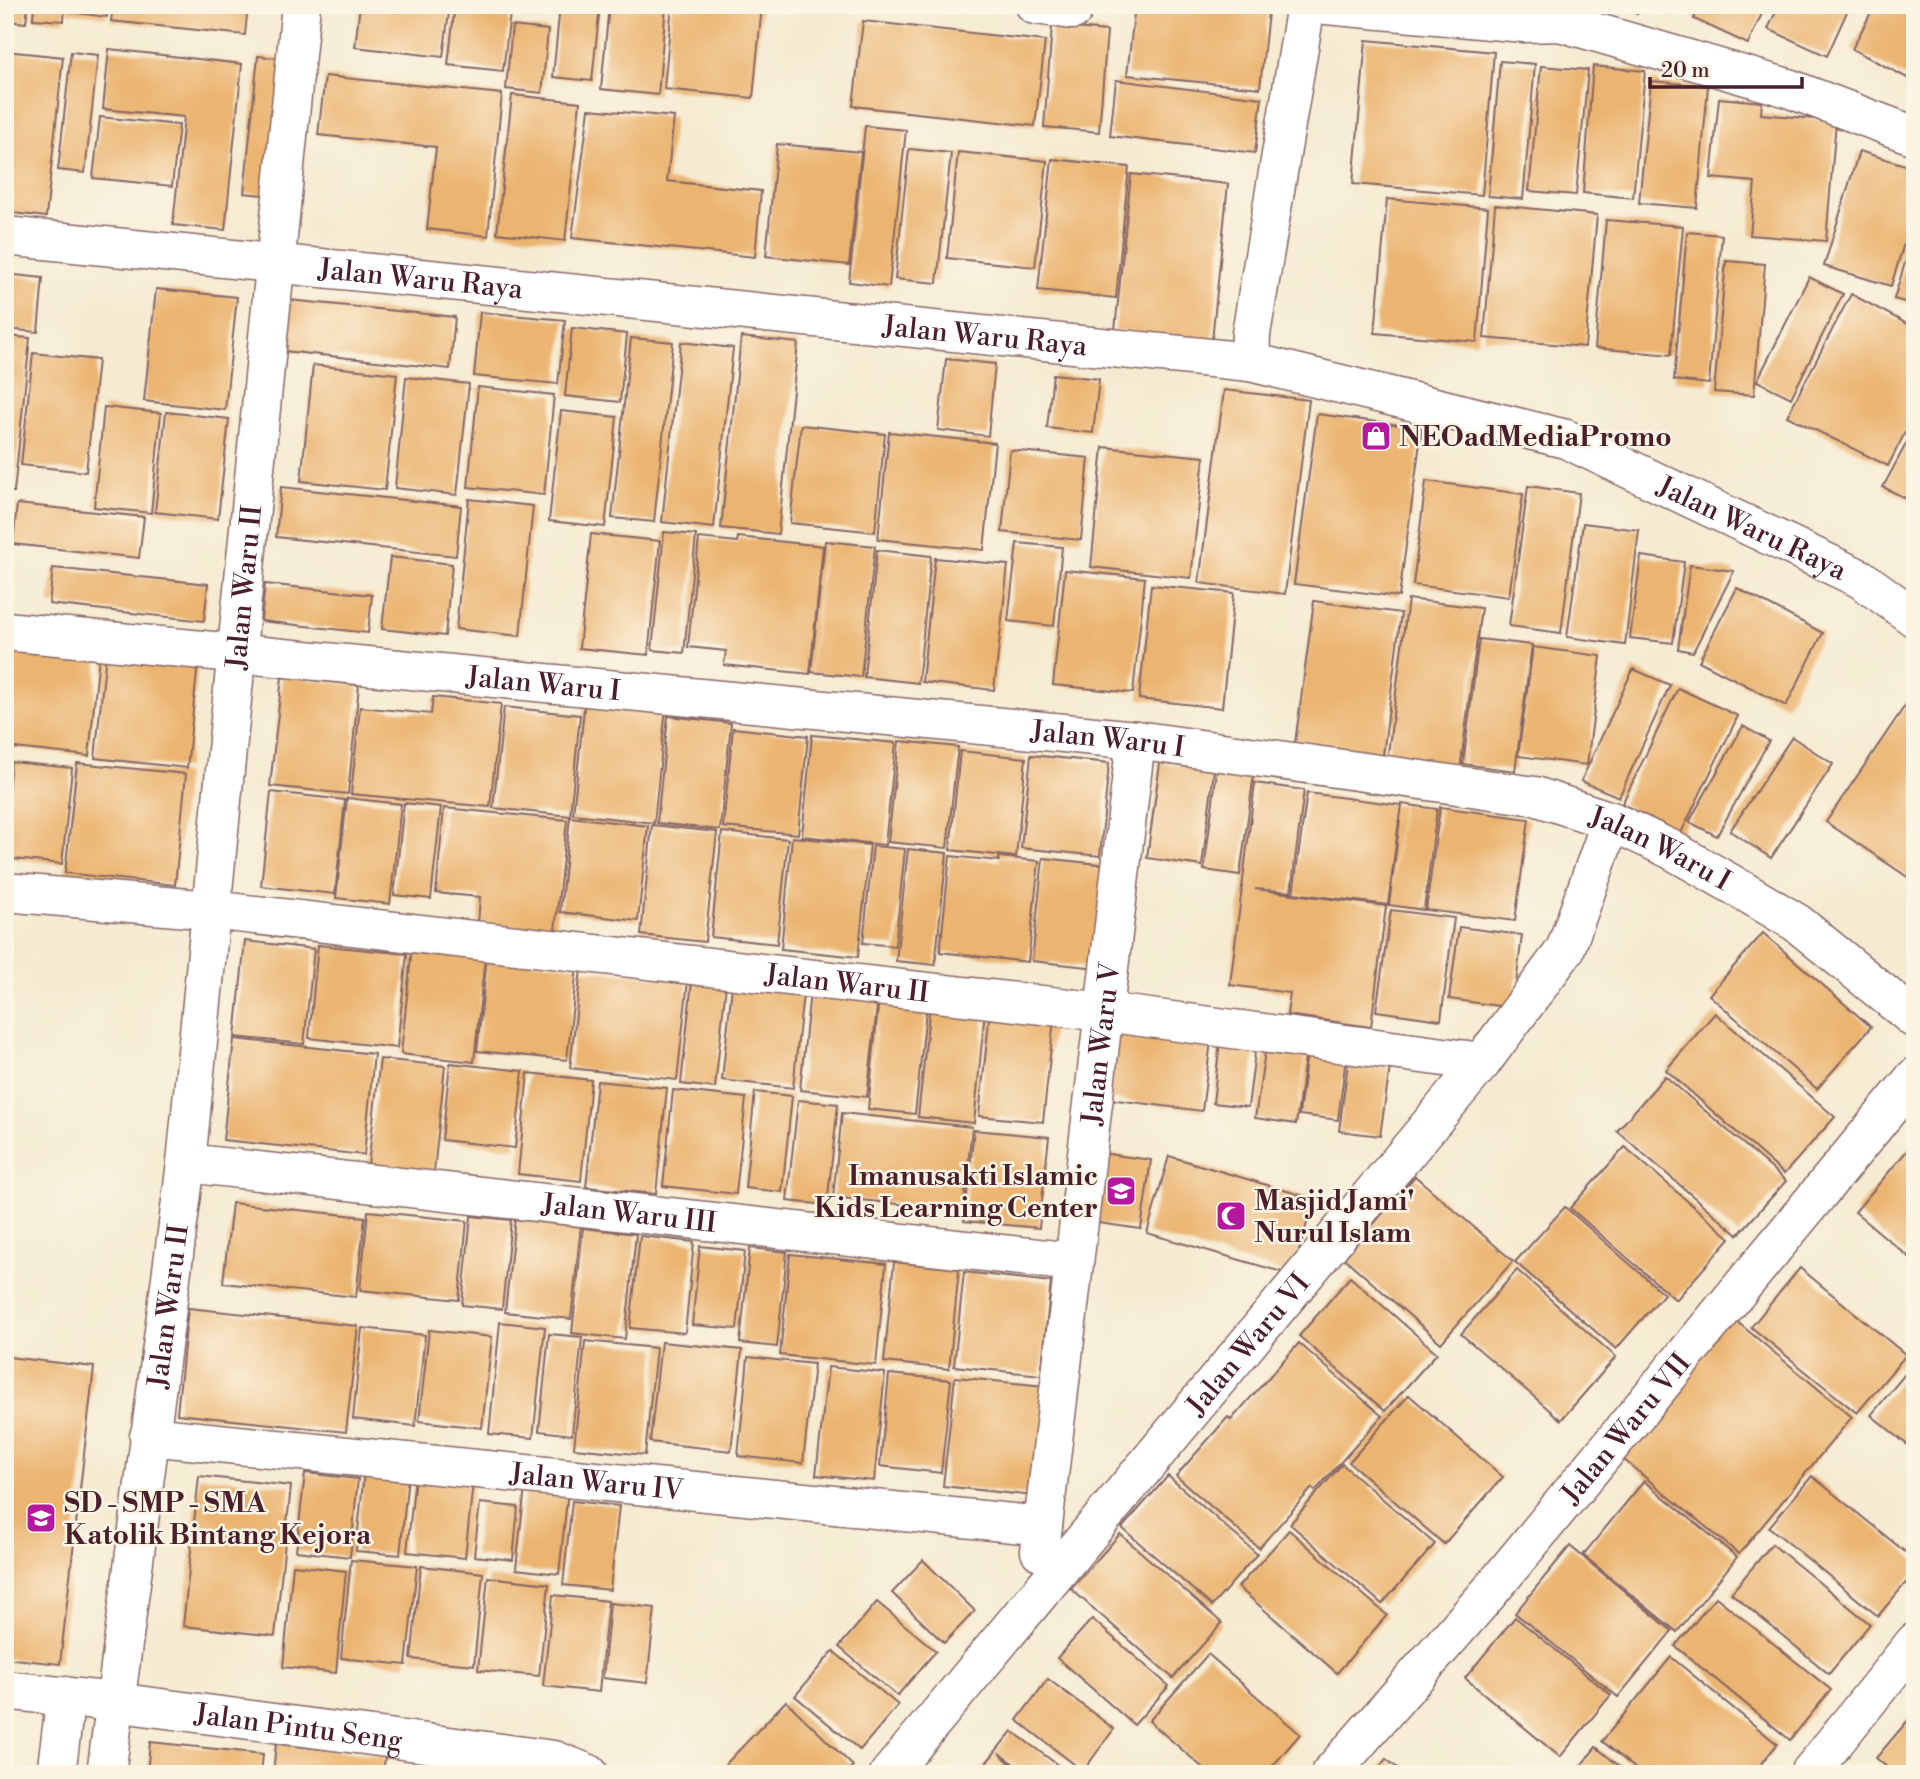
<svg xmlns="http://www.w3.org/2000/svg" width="1920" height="1779" font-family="'Libre Bodoni',serif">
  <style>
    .building { fill: #ebb46f }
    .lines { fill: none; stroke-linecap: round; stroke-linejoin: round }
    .minor-casing { stroke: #866665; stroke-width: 41 }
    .minor { stroke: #fff; stroke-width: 38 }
    .labels { text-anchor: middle; stroke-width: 5; stroke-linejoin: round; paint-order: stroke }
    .street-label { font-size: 28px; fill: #4a1f2b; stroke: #fcf5e5 }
    .poi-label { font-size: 28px; font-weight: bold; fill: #4a1f2b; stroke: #fcf5e5; text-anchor: start }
  </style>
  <rect width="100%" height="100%" fill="#fcf5e5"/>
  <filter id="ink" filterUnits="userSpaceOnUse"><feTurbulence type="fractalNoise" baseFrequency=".0143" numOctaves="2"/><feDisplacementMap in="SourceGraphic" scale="14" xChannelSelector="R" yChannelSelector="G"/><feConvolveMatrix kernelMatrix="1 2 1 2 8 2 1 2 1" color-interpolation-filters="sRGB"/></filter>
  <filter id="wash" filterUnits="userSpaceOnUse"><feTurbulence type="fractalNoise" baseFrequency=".00686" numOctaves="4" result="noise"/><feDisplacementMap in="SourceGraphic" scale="28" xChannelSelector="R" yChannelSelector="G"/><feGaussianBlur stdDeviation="1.57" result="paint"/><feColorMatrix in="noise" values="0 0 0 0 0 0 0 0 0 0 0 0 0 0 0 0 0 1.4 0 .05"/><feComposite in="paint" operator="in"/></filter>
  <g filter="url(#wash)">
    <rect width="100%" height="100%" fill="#f5ebd2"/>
    <g id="blocks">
      <g class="building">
        <polygon points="5,5 28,5 26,23 5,21"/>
        <polygon points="34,5 65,5 64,21 33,19"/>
        <polygon points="69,5 108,5 107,17 68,12"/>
        <polygon points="113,5 248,5 245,35 111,21"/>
        <polygon points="360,5 450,5 443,57 355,47"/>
        <polygon points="455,5 511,5 503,71 448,65"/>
        <polygon points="560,5 600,5 592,81 553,77"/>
        <polygon points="609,5 666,5 658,95 601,89"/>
        <polygon points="672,5 762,5 753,98 664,89"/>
        <polygon points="1135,5 1197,5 1268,12 1260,88 1127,75"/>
        <polygon points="1260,5 1278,5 1277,9 1259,7"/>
        <polygon points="1623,5 1641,5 1637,13"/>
        <polygon points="1700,5 1766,5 1748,44 1694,19"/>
        <polygon points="1779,5 1850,5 1827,56 1768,29"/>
        <polygon points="1875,5 1915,5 1915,82 1852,49"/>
        <polygon points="863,21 1045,41 1035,126 853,106"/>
        <polygon points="512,26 548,30 542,93 506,89"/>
        <polygon points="1052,26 1107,31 1099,132 1044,127"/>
        <polygon points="1366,40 1494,52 1482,195 1353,184"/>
        <polygon points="109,49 242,64 225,230 173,225 184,117 103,109"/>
        <polygon points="5,51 63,57 46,217 5,212"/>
        <polygon points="71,52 98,55 85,173 58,170"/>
        <polygon points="258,56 286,59 272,196 244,193"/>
        <polygon points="1500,61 1535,64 1523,199 1488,196"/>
        <polygon points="1541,66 1588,70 1576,195 1529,191"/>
        <polygon points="1593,66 1645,71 1633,198 1583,193"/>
        <polygon points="325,76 502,94 488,236 427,229 436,147 318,135"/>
        <polygon points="1116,80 1262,98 1255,153 1110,136"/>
        <polygon points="1651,81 1708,86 1697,208 1639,203"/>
        <polygon points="512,95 580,102 565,241 497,233"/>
        <polygon points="1719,98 1762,102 1761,114 1836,121 1826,241 1750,235 1755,182 1711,178"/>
        <polygon points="589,109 674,117 667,181 761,191 755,257 572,238"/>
        <polygon points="100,117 179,125 172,186 93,178"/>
        <polygon points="865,126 906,130 889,287 849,282"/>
        <polygon points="777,144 861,152 849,265 766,256"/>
        <polygon points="909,149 951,153 937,283 895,279"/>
        <polygon points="1859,151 1915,168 1915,207 1891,286 1824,266"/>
        <polygon points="958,152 1047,161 1035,267 947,258"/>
        <polygon points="1052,159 1129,167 1116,298 1038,290"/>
        <polygon points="1131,174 1228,184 1212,340 1115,330"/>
        <polygon points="1387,199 1488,208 1477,342 1375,333"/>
        <polygon points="1495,205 1597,215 1585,347 1484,338"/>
        <polygon points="1606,220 1683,226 1671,355 1595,348"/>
        <polygon points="1687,232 1722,235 1709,384 1674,380"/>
        <polygon points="1914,233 1915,233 1915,305 1894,299"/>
        <polygon points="1726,261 1765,264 1754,395 1714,392"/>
        <polygon points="5,274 43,278 38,332 5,329"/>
        <polygon points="1809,277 1843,294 1791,398 1757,381"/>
        <polygon points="156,289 237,297 225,410 144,401"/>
        <polygon points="1851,294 1915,328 1915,413 1888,466 1787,416"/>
        <polygon points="289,300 455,317 450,369 284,351"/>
        <polygon points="480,312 565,320 558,384 474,376"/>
        <polygon points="572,328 627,334 620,402 565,396"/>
        <polygon points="5,336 30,338 14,492 5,492"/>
        <polygon points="741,337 798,343 778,534 721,528"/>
        <polygon points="631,338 673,342 654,522 612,518"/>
        <polygon points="681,342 733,348 714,528 662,522"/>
        <polygon points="33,353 98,360 86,472 21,465"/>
        <polygon points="946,359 995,364 988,436 938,430"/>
        <polygon points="313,365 397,374 385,490 301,481"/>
        <polygon points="1053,374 1099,379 1093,433 1047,428"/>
        <polygon points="406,377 469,384 457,495 395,488"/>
        <polygon points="478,387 554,395 544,495 468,487"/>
        <polygon points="1224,390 1309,400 1285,594 1199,583"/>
        <polygon points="104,407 161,413 151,513 94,507"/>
        <polygon points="561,411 617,417 605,527 549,521"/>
        <polygon points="166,412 229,419 218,519 155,512"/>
        <polygon points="1317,414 1422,428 1399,597 1294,584"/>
        <polygon points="801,425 885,434 875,532 790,523"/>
        <polygon points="1915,427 1915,503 1883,487"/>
        <polygon points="889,432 995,443 984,550 878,539"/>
        <polygon points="1103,447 1204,457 1191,578 1091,567"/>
        <polygon points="1010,450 1089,458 1081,540 1002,532"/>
        <polygon points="1426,481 1523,494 1509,597 1413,585"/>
        <polygon points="1528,486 1579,493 1561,633 1509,626"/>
        <polygon points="281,487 461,506 456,556 276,537"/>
        <polygon points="469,499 533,506 520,636 456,629"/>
        <polygon points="17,504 144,517 139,558 13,544"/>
        <polygon points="1583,523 1639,530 1625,645 1567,637"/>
        <polygon points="664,532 696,535 684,653 652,650"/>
        <polygon points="591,534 660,541 648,655 579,648"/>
        <polygon points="738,537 823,546 810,674 724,665 726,651 688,647 699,538 737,542"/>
        <polygon points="825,541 875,546 861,677 811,672"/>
        <polygon points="1017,543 1062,547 1054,626 1008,621"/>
        <polygon points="877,550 931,556 918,683 864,677"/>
        <polygon points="1641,556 1684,562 1673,643 1630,638"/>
        <polygon points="390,557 452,564 445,636 382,629"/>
        <polygon points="935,558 1008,565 994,690 922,682"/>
        <polygon points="1690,565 1734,571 1693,652 1678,649"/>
        <polygon points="53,568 208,584 204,621 49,604"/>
        <polygon points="1065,570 1145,578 1133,693 1053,685"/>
        <polygon points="265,584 372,595 368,633 261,621"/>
        <polygon points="1151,585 1234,593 1222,708 1139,699"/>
        <polygon points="1737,588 1823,633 1786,706 1699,661"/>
        <polygon points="1408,599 1481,608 1459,778 1386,769"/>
        <polygon points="1314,601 1401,613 1382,763 1294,751"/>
        <polygon points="1479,639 1532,645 1515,771 1463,764"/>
        <polygon points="5,645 99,655 89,756 5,747"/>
        <polygon points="1533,647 1601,656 1587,765 1518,756"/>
        <polygon points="106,654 198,663 187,768 95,758"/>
        <polygon points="1633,669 1670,685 1619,797 1581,781"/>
        <polygon points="282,677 359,685 348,794 270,786"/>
        <polygon points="1678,688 1738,716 1681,833 1622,804"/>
        <polygon points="1915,691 1915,882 1826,822"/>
        <polygon points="433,697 501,704 490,807 351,794 360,707 431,714"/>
        <polygon points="585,699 666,707 654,823 573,814"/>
        <polygon points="504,707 580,715 570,816 493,808"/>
        <polygon points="668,716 731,723 720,830 657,823"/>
        <polygon points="1743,726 1769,741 1717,836 1689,822"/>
        <polygon points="733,728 808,736 798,834 723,827"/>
        <polygon points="812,735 896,743 885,845 802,836"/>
        <polygon points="1792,737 1833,764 1771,858 1730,831"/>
        <polygon points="899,741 958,747 947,848 888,842"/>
        <polygon points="960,751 1026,758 1016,857 950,850"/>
        <polygon points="1031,755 1109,763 1100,856 1021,848"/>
        <polygon points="11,762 72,768 62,864 5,858 5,820"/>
        <polygon points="77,763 186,774 175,885 65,873"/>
        <polygon points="1160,763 1214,770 1202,866 1147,858"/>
        <polygon points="1217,770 1254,774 1240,875 1204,870"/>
        <polygon points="1255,783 1304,790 1291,892 1255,889 1386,906 1371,1027 1287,1015 1290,993 1230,985"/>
        <polygon points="271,792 345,800 335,894 261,886"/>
        <polygon points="1307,793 1401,805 1388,905 1293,893"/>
        <polygon points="347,798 401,804 390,904 336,898"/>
        <polygon points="404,803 441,807 431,899 394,895"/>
        <polygon points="1402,804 1437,809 1424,910 1389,905"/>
        <polygon points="1440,807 1529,819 1515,921 1426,910"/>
        <polygon points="444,808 567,820 555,931 478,923 480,897 436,893"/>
        <polygon points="570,817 648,826 638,921 560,912"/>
        <polygon points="652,825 717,832 705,942 641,935"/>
        <polygon points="722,832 788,839 777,944 711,937"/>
        <polygon points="792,837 870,845 858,957 781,949"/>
        <polygon points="873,846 905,849 895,946 863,943"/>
        <polygon points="908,849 947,853 935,965 896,961"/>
        <polygon points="950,856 999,861 999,857 1039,861 1028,962 940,952"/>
        <polygon points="1043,858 1108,865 1097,968 1032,961"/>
        <polygon points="1391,910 1454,918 1441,1020 1376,1011"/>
        <polygon points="1459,927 1522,935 1513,1008 1449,999"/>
        <polygon points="1763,933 1871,1027 1817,1089 1709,995"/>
        <polygon points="245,941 314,949 304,1044 235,1037"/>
        <polygon points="318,945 407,954 397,1048 309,1038"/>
        <polygon points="412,947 485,955 474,1062 401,1054"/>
        <polygon points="487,957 577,966 567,1060 477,1051"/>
        <polygon points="581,969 688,980 677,1080 570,1068"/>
        <polygon points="692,981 726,984 715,1088 681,1084"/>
        <polygon points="732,986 803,993 793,1088 722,1080"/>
        <polygon points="810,991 878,998 867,1097 800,1090"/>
        <polygon points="879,997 927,1002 915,1114 868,1109"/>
        <polygon points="930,1004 985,1010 974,1123 918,1117"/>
        <polygon points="990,1011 1054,1018 1043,1122 979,1116"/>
        <polygon points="1715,1013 1835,1117 1784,1174 1666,1070"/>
        <polygon points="1118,1021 1212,1033 1202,1111 1108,1099"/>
        <polygon points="1221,1032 1257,1037 1248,1107 1213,1103"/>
        <polygon points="234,1039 374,1054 364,1155 223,1140"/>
        <polygon points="1266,1045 1306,1050 1296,1124 1255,1118"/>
        <polygon points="1307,1052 1346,1057 1338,1120 1299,1115"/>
        <polygon points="380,1059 445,1066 434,1172 368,1166"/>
        <polygon points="1348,1062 1390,1067 1380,1136 1339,1131"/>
        <polygon points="450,1063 523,1071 515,1148 442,1140"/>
        <polygon points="528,1073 591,1080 581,1181 518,1174"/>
        <polygon points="1665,1076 1786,1181 1738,1235 1617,1131"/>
        <polygon points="597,1081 667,1088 656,1194 586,1187"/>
        <polygon points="673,1090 746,1098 736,1194 663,1186"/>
        <polygon points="755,1092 792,1096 782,1192 745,1188"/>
        <polygon points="798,1100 838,1104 827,1205 787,1201"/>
        <polygon points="842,1113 972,1127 963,1211 833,1197"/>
        <polygon points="974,1130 1049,1137 1039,1228 964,1221"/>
        <polygon points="1915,1141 1915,1262 1855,1212"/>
        <polygon points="1625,1147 1730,1238 1676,1300 1570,1208"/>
        <polygon points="1101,1153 1151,1160 1141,1229 1091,1222"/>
        <polygon points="1169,1156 1314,1199 1292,1275 1147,1233"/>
        <polygon points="1415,1176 1513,1261 1441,1343 1344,1258"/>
        <polygon points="232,1203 365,1217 356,1297 223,1283"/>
        <polygon points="1565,1207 1664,1294 1616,1349 1515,1262"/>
        <polygon points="368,1211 467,1221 459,1300 360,1290"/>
        <polygon points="471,1216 511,1220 502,1309 462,1305"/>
        <polygon points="515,1218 581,1225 571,1319 505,1312"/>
        <polygon points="583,1228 636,1234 625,1339 572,1333"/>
        <polygon points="640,1236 694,1242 685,1333 630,1328"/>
        <polygon points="700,1246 745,1251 737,1329 692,1325"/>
        <polygon points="750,1248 787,1252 777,1347 740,1343"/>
        <polygon points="790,1254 886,1264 876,1365 780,1355"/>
        <polygon points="894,1262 959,1269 949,1369 884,1362"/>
        <polygon points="1800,1268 1906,1355 1857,1413 1751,1327"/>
        <polygon points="1517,1270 1616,1357 1561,1420 1461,1334"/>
        <polygon points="964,1272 1051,1282 1041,1375 954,1366"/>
        <polygon points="1350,1277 1437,1353 1385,1411 1299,1336"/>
        <polygon points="188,1308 358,1326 346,1432 177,1414"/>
        <polygon points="1729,1315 1852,1417 1739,1554 1618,1455"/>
        <polygon points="500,1322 545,1327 533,1438 489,1434"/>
        <polygon points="362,1328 425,1335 415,1426 353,1419"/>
        <polygon points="429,1330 492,1337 482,1428 419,1421"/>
        <polygon points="549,1334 582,1337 572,1435 539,1431"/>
        <polygon points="585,1341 656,1348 645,1455 574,1448"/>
        <polygon points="661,1342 742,1350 731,1451 650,1442"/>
        <polygon points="1299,1343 1382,1416 1315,1491 1312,1488 1259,1548 1176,1476 1228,1417 1231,1420"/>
        <polygon points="8,1357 94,1367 60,1664 5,1658 5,1378"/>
        <polygon points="748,1357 814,1364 803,1463 738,1456"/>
        <polygon points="1915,1362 1915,1451 1871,1415"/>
        <polygon points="828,1367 885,1373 874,1481 816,1475"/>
        <polygon points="889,1374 951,1380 941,1473 880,1466"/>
        <polygon points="955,1377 1054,1387 1043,1497 943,1486"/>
        <polygon points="1409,1395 1503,1477 1444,1544 1349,1462"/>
        <polygon points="1342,1464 1435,1544 1382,1604 1290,1524"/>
        <polygon points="364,1472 408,1476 400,1555 356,1551"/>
        <polygon points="305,1473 358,1479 350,1557 296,1551"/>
        <polygon points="199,1476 291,1486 275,1636 183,1626"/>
        <polygon points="415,1476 473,1482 465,1558 407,1552"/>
        <polygon points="1168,1476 1257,1554 1212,1606 1122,1528"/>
        <polygon points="1812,1476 1915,1560 1915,1572 1878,1616 1769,1527"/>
        <polygon points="1644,1481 1737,1557 1677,1632 1583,1555"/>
        <polygon points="525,1487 568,1491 559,1574 516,1569"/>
        <polygon points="572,1501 619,1506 610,1590 563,1585"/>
        <polygon points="480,1503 518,1507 513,1560 474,1556"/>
        <polygon points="1289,1530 1387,1615 1337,1673 1238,1587"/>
        <polygon points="1120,1534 1222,1623 1173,1678 1071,1589"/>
        <polygon points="1772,1544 1870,1624 1829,1674 1731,1593"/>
        <polygon points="1570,1546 1672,1631 1618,1697 1515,1613"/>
        <polygon points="351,1560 417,1566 406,1665 341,1658"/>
        <polygon points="923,1560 975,1611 944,1643 892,1593"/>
        <polygon points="293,1565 346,1571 336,1673 283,1667"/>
        <polygon points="421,1566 483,1573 474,1665 411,1659"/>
        <polygon points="488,1577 549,1584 539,1676 478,1670"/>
        <polygon points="553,1595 608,1601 599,1692 543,1686"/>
        <polygon points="1716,1597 1831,1690 1790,1740 1675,1646"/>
        <polygon points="877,1602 936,1651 897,1696 839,1647"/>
        <polygon points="610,1603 655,1608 647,1683 603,1678"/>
        <polygon points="1515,1617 1611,1695 1560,1757 1465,1678"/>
        <polygon points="1092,1619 1169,1686 1134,1725 1057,1658"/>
        <polygon points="833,1651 898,1705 860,1750 795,1696"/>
        <polygon points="1208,1654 1300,1734 1266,1774 1210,1774 1149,1721"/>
        <polygon points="1671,1657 1777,1744 1753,1774 1642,1774 1602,1741"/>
        <polygon points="1048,1679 1114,1729 1083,1771 1017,1720"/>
        <polygon points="786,1701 853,1766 845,1774 726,1774 721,1769"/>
        <polygon points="1915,1712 1915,1774 1895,1774 1876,1758"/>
        <polygon points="1012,1731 1070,1774 1027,1774 999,1753 1022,1774 977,1774"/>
        <polygon points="150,1742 263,1754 261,1774 147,1774"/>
        <polygon points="276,1744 385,1756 383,1774 273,1774"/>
        <polygon points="1596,1747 1629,1774 1574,1774"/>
        <polygon points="1386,1759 1405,1774 1374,1774"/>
      </g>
    </g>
  </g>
  <g filter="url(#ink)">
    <use href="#blocks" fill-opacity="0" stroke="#866665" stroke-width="2"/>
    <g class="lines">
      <g class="minor-casing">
        <g id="minor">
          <polyline points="1035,5 1073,10"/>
          <polyline points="1326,5 1524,23 1560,22 1788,88 1915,136"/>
          <path id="s1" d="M5,236L1250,362L1566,439L1861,579L1915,618"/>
          <polyline points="1250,362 1251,334 1306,5"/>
          <path id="s2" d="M5,631L1136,740L1535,796L1611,821L1670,849L1735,886L1797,923L1915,1019"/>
          <path id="s3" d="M5,892L211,910L1104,1012L1482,1062"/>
          <path id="s4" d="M186,1163L1074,1262"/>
          <path id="s5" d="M149,1436L1043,1526"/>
          <path id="s6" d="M1040,1551L1136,740"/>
          <path id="s7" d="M5,1690L114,1702L554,1760L589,1774"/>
          <polyline points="56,1774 66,1696"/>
          <path id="s8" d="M106,1774L186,1163L301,5"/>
          <path id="s9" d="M889,1774L1482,1062L1565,950L1611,821"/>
          <path id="s10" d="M1330,1774L1487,1595L1915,1077"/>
          <polyline points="1809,1774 1915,1642"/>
        </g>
      </g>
      <use href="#minor" class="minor"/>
    </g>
  </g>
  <defs>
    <g id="shop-square" transform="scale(1.575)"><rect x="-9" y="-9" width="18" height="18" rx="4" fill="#b5179e" stroke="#fcf5e5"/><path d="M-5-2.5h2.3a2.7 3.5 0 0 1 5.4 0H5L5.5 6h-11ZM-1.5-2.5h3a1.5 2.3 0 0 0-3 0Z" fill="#fff"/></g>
    <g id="school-square" transform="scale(1.575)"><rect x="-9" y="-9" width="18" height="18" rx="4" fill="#b5179e" stroke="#fcf5e5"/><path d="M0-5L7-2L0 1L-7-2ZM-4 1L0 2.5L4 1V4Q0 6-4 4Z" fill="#fff"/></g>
    <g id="mosque-square" transform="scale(1.575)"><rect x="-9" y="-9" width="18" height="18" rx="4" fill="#b5179e" stroke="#fcf5e5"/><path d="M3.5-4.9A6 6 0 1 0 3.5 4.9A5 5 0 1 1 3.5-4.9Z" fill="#fff"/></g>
  </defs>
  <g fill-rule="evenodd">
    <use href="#shop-square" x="1376" y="436"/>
    <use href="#school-square" x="1121" y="1191"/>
    <use href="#mosque-square" x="1231" y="1216"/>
    <use href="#school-square" x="41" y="1518"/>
  </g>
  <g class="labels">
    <g class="street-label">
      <text dy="10" stroke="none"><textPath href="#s1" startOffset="418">Jalan Waru Raya</textPath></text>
      <text dy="10" stroke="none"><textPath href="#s1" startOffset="985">Jalan Waru Raya</textPath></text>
      <text dy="10" stroke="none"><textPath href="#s1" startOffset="1783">Jalan Waru Raya</textPath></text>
      <text dy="10" stroke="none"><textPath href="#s8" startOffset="1195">Jalan Waru II</textPath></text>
      <text dy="10" stroke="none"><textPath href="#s2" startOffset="541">Jalan Waru I</textPath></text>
      <text dy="10" stroke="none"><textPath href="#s2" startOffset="1108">Jalan Waru I</textPath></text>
      <text dy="10" stroke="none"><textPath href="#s2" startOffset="1675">Jalan Waru I</textPath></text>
      <text dy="10" stroke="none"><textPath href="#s3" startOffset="847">Jalan Waru II</textPath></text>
      <text dy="10" stroke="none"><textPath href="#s6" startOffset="511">Jalan Waru V</textPath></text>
      <text dy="10" stroke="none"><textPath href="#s4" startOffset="446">Jalan Waru III</textPath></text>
      <text dy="10" stroke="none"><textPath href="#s8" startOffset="472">Jalan Waru II</textPath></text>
      <text dy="10" stroke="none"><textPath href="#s9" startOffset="560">Jalan Waru VI</textPath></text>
      <text dy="10" stroke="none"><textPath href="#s10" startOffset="455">Jalan Waru VII</textPath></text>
      <text dy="10" stroke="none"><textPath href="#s5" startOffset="450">Jalan Waru IV</textPath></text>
      <text dy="10" stroke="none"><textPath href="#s7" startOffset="296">Jalan Pintu Seng</textPath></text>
    </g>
    <g class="poi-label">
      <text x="1399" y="446">NEOadMediaPromo</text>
      <text x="1098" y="1185" text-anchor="end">Imanusakti Islamic<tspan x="1098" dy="32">Kids Learning Center</tspan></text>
      <text x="1254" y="1210">Masjid Jami'<tspan x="1254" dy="32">Nurul Islam</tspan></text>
      <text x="64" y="1512">SD - SMP - SMA<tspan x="64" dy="32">Katolik Bintang Kejora</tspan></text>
    </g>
  </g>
  <rect width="1920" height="1779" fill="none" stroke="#fcf5e5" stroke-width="28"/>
  <path d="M1650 77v10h152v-10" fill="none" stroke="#4a1f2b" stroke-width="3.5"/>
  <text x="1661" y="77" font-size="21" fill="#4a1f2b" stroke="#fcf5e5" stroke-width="5" paint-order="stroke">20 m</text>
</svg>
